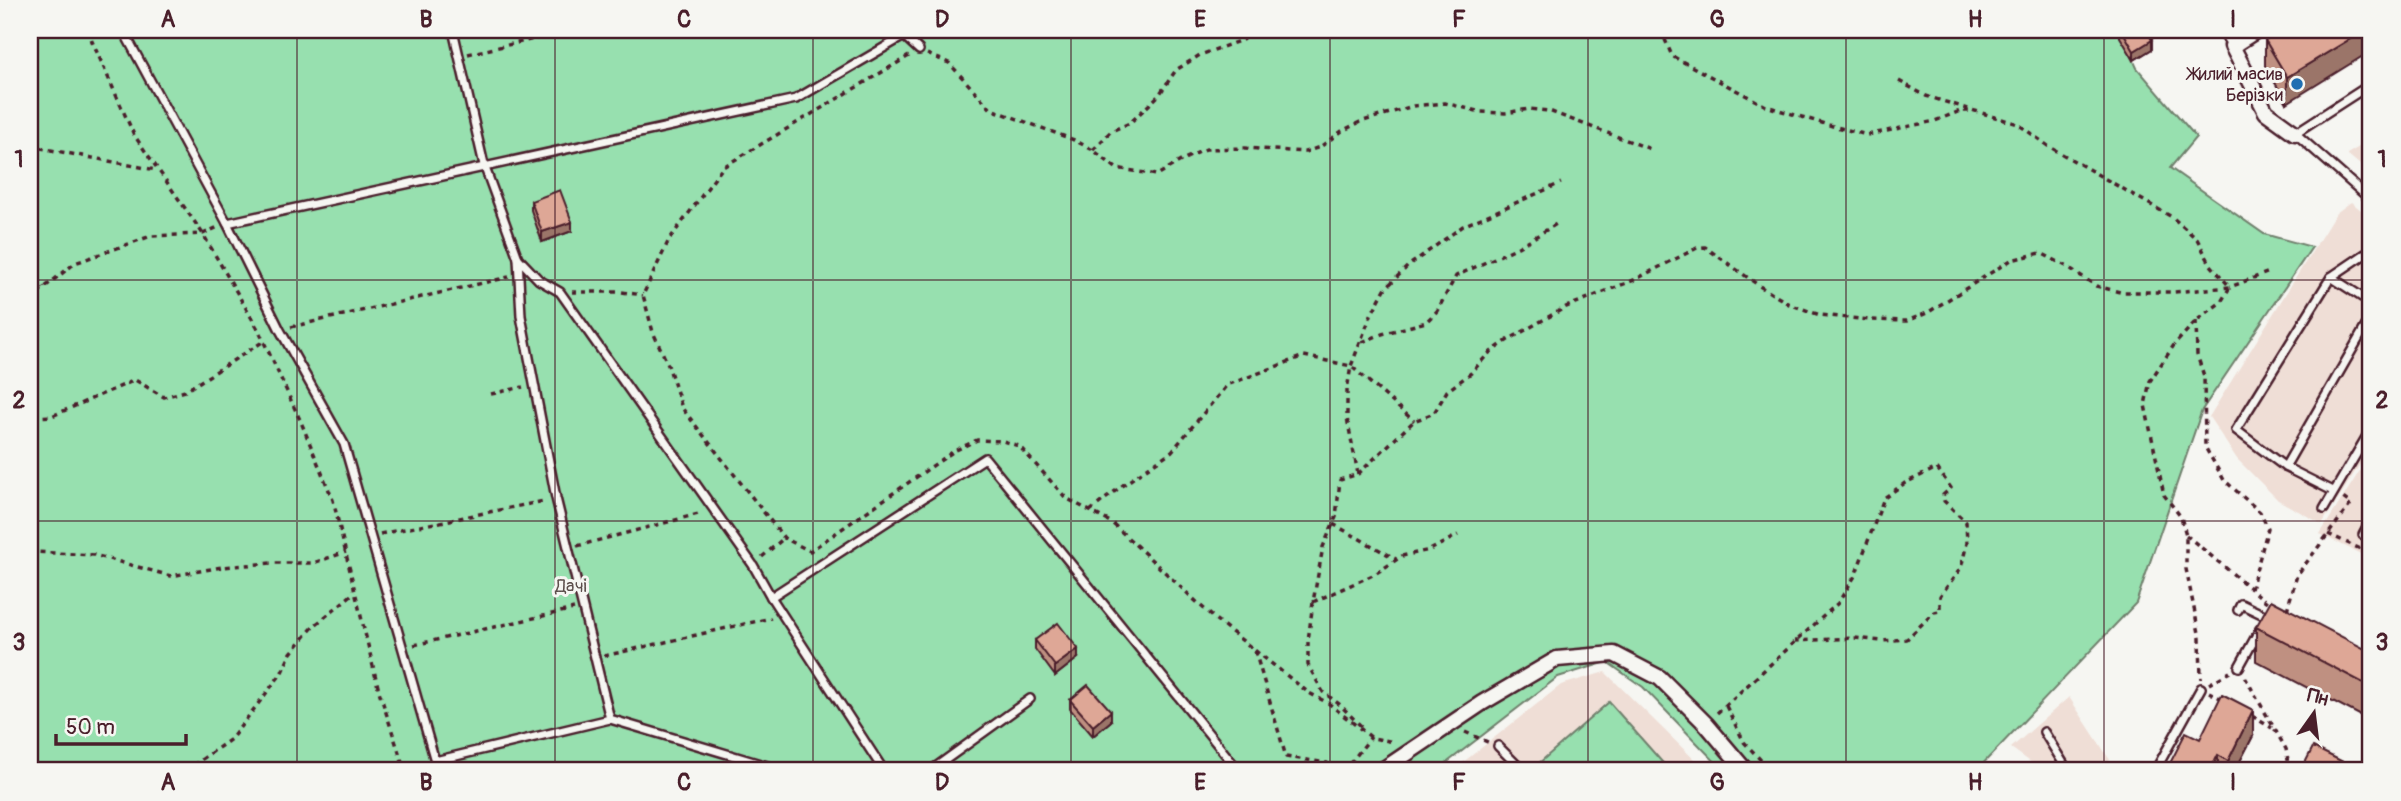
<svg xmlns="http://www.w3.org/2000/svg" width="2401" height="801" font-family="Pangolin,sans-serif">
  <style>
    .built { fill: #efded6 }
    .green { fill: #97e0af; stroke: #70806d; stroke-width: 2 }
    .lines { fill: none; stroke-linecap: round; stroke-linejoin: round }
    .service-casing { stroke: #4a1f2b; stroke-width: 12 }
    .minor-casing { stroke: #4a1f2b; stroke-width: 19 }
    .path { stroke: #4a1f2b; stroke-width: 3.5; stroke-dasharray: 5 5; stroke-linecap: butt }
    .service { stroke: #f6f6f2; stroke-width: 7 }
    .minor { stroke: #f6f6f2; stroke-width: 14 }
    .wall { fill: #bf9081; stroke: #4a1f2b; stroke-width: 2 }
    .shaded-wall { fill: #9b7569; stroke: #4a1f2b; stroke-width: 2 }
    .building { fill: #dea796; stroke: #4a1f2b; stroke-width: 2 }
    .grid { fill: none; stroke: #4a1f2b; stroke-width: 2; stroke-opacity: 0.55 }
    .poi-dot { fill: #1f6fb2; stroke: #f6f6f2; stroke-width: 2.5 }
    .labels { text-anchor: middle; stroke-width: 6; stroke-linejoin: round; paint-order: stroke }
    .poi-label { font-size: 18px; fill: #4a1f2b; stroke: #f6f6f2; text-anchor: end }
    .park-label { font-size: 18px; fill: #5d4f4c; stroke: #f6f6f2 }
    .neatline { fill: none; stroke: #4a1f2b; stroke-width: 2.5 }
    .grid-label { font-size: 23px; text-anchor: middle; font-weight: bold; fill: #4a1f2b }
  </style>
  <rect width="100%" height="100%" fill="#f6f6f2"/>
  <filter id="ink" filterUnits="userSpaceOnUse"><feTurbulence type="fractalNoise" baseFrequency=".0143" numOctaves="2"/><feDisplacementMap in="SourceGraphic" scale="14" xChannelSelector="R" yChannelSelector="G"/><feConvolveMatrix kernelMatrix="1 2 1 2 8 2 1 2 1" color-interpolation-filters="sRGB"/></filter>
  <g filter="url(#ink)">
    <g class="built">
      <polygon points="2371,140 2371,174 2347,154"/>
      <polygon points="2351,202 2371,218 2371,447 2322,524 2278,500 2237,459 2209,417 2336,213"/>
      <polygon points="2371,453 2371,559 2320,534"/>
      <polygon points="1605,672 1706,771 1452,771 1561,685"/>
      <polygon points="2069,697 2110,760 2099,771 2043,771 2011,748"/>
    </g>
    <g class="green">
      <polygon points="30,30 2120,30 2137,68 2196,137 2170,168 2264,234 2312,247 2202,410 2136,603 1976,771 1724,771 1643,687 1607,662 1558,677 1436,771 30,771"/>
      <polygon points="1609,702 1670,771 1530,771"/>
    </g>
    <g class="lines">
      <g class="service-casing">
        <g id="service">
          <polyline points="123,30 227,223 280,330 344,444 435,761 441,771"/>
          <polyline points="453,30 484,165 518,258 539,280 560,292 753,565 771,597 884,771"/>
          <polyline points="2221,30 2232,46"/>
          <polyline points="904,36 919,50"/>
          <polyline points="2371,84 2295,133 2371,200"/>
          <polyline points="227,223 796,99 904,36 896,30"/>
          <polyline points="518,258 521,316 556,498 610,719"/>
          <polyline points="2331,277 2371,303"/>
          <polyline points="2285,467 2371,317"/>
          <polyline points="2333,491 2285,467 2236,430 2331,277 2371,250"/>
          <polyline points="2324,509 2371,429"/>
          <polyline points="2363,535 2371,520"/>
          <polyline points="771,597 985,458 1239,771"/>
          <polyline points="2238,610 2241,604 2266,616"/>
          <polyline points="2239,667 2260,629"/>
          <polyline points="2044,732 2068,771"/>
          <polyline points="1498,746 1523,771"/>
          <polyline points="435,761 610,719 784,771"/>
          <polyline points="930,771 1030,699"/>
          <polyline points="2155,771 2201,688"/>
        </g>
      </g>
      <g class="minor-casing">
        <g id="minor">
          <polyline points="2257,30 2232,46 2266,112 2295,133"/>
          <polyline points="1381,771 1482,703 1557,659 1614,654 1660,678 1706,724 1746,771"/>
        </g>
      </g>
      <g class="path">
        <polyline points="87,30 134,135 203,234 258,329 301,422 333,500 379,691 405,771"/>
        <polyline points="1661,30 1672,56 1766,106 1825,124 1867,135 1935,121 1960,111 1969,111"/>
        <polyline points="468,54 574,30"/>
        <polyline points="927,54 949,63 991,109 1074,140 1093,150 1116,168 1157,175 1184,159 1206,149 1245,148 1305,152 1320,147 1342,131 1360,122 1413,106 1445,103 1481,112 1505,113 1529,109 1549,111 1653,150"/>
        <polyline points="909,56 723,167 669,240 643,295 653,332 668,365 682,408 784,538 810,551 954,451 977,440 1003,441 1019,446 1066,498 1112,523 1215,619 1309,693 1328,703 1372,738 1395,742"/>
        <polyline points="1899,81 1926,96 2018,124 2048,146 2172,217 2197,239 2211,265 2230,287 2221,302 2196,321 2174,345 2150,381 2145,405 2164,495 2181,517 2186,535 2186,569 2200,638 2201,679"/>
        <polyline points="30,146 156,170"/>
        <polyline points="1093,150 1111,131 1130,123 1159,95 1176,70 1200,55 1242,40 1255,30"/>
        <polyline points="30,272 44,288"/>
        <polyline points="572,292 622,292 643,295"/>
        <polyline points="30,299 75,263 151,236 203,234 218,227"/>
        <polyline points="2196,321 2197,355 2204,376 2205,447 2224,480 2260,512 2268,528 2251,589"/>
        <polyline points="291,327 509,277"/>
        <polyline points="1362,342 1382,334 1426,322 1437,311 1456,276 1518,247 1558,223"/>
        <polyline points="30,375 36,417 52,416 135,380 164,397 185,391 264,341"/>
        <polyline points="491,394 523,387"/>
        <polyline points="1358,474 1347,418 1347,390 1351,366 1371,315 1385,289 1408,266 1463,226 1561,183"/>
        <polyline points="1090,511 1123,485 1172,451 1227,385 1304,356 1351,366 1414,421"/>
        <polyline points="1333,524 1396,559"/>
        <polyline points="380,534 544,501"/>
        <polyline points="2328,534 2367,552 2371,557"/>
        <polyline points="2186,535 2268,603"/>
        <polyline points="577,546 702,513"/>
        <polyline points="30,554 34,552 94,555 171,576 222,567 271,563 313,563 346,552"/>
        <polyline points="762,557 784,538"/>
        <polyline points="1313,602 1375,574 1402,556 1430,550 1458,535"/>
        <polyline points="2287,610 2297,575 2351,504 2343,498"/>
        <polyline points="414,645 574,609"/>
        <polyline points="1255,651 1286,757 1327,763 1331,771"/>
        <polyline points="604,656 771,618"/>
        <polyline points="2245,677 2286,749 2290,771"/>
        <polyline points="2209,684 2230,672"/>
        <polyline points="2209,692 2224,700"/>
        <polyline points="1726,706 1744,742 1771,771"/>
        <polyline points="1717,713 1838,603 1855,576 1884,498 1905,483 1937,468 1951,488 1943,495 1944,501 1966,522 1967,543 1961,568 1940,596 1940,611 1934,612 1907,639 1882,641 1855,638 1795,641"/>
        <polyline points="2252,716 2272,728"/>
        <polyline points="1361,726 1339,704 1323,692 1308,665 1308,641 1313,602 1323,547 1336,517 1340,480 1358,474 1414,421 1434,413 1447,391 1471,373 1488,354 1508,340 1566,307 1634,280 1697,248 1705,247 1761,287 1789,304 1820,315 1870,320 1907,321 1927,313 2011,260 2041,253 2068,267 2096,286 2120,292 2174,292 2230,287 2269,272"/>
        <polyline points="1465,732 1490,743"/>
        <polyline points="30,765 48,766 61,771"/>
        <polyline points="185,771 231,739 281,674 291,653 314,626 355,592"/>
        <polyline points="415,771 426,766"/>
        <polyline points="1344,771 1371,737"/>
      </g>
      <use href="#service" class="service"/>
      <use href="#minor" class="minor"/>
    </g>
    <g class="wall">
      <polygon points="2120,30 2166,30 2151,38 2152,49 2134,60 2120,37"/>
      <polygon points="2371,30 2287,103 2265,66 2265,40"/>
      <polygon points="531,201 572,231 542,242 531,210"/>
      <polygon points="2256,627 2371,652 2371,721 2256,661"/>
      <polygon points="1035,640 1078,658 1055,676 1035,649"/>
      <polygon points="1070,700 1111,721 1093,736 1070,709"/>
      <polygon points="2253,736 2235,771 2166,771 2200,739"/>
    </g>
    <g class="shaded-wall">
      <polygon points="2150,30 2166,30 2147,41 2147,31"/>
      <polygon points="2365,30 2371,30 2371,51 2287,103 2287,77"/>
      <polygon points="2152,40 2152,49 2134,60 2134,51"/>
      <polygon points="572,222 572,231 542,242 542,232"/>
      <polygon points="1078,649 1078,658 1055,676 1055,666"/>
      <polygon points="2253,710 2253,736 2235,771 2228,771 2228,761"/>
      <polygon points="1111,711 1111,721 1093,736 1093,726"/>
      <polygon points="2218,755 2218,771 2210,771"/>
    </g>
    <g class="building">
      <polygon points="2122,30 2150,30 2147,31 2152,40 2134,51"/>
      <polygon points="2282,30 2365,30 2287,77 2265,40"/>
      <polygon points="560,190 572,222 542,232 531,201"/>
      <polygon points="2271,600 2371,652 2371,687 2256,627"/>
      <polygon points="1058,623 1078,649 1055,666 1035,640"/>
      <polygon points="1088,685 1111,711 1093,726 1070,700"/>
      <polygon points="2222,694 2253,710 2228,761 2218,755 2210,771 2166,771 2186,732 2200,739"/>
      <polygon points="2313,747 2355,768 2353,771 2301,771"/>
    </g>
  </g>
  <path class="grid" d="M297,30V771M555,30V771M813,30V771M1071,30V771M1330,30V771M1588,30V771M1846,30V771M2104,30V771M30,280H2371M30,521H2371"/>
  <circle class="poi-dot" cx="2297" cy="84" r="7"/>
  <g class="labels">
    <g class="poi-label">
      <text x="2283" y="80">Жилий масив<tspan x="2283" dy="21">Берізки</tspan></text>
    </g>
    <g class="park-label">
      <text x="571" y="592">Дачі</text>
    </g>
  </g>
  <rect width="2401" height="801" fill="none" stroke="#f6f6f2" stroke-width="77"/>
  <g transform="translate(2314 713) rotate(14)" stroke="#f6f6f2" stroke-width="5" paint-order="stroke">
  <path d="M0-5L12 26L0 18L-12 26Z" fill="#4a1f2b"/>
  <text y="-10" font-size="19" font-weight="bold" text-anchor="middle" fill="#4a1f2b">Пн</text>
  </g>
  <path d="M56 734v10h130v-10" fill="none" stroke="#4a1f2b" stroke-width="3.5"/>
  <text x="66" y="734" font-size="21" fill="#4a1f2b" stroke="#f6f6f2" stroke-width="5" paint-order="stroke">50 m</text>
  <rect x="38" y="38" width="2324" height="724" class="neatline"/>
  <g class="grid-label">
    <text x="168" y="27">A</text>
    <text x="426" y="27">B</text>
    <text x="684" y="27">C</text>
    <text x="942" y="27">D</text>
    <text x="1200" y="27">E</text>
    <text x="1459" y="27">F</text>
    <text x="1717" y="27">G</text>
    <text x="1975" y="27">H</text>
    <text x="2233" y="27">I</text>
    <text x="19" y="167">1</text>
    <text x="2382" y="167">1</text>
    <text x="19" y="408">2</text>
    <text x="2382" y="408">2</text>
    <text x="19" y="650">3</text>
    <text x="2382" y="650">3</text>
    <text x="168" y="790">A</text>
    <text x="426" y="790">B</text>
    <text x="684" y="790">C</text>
    <text x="942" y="790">D</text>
    <text x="1200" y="790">E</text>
    <text x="1459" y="790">F</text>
    <text x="1717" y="790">G</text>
    <text x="1975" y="790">H</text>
    <text x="2233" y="790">I</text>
  </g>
</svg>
